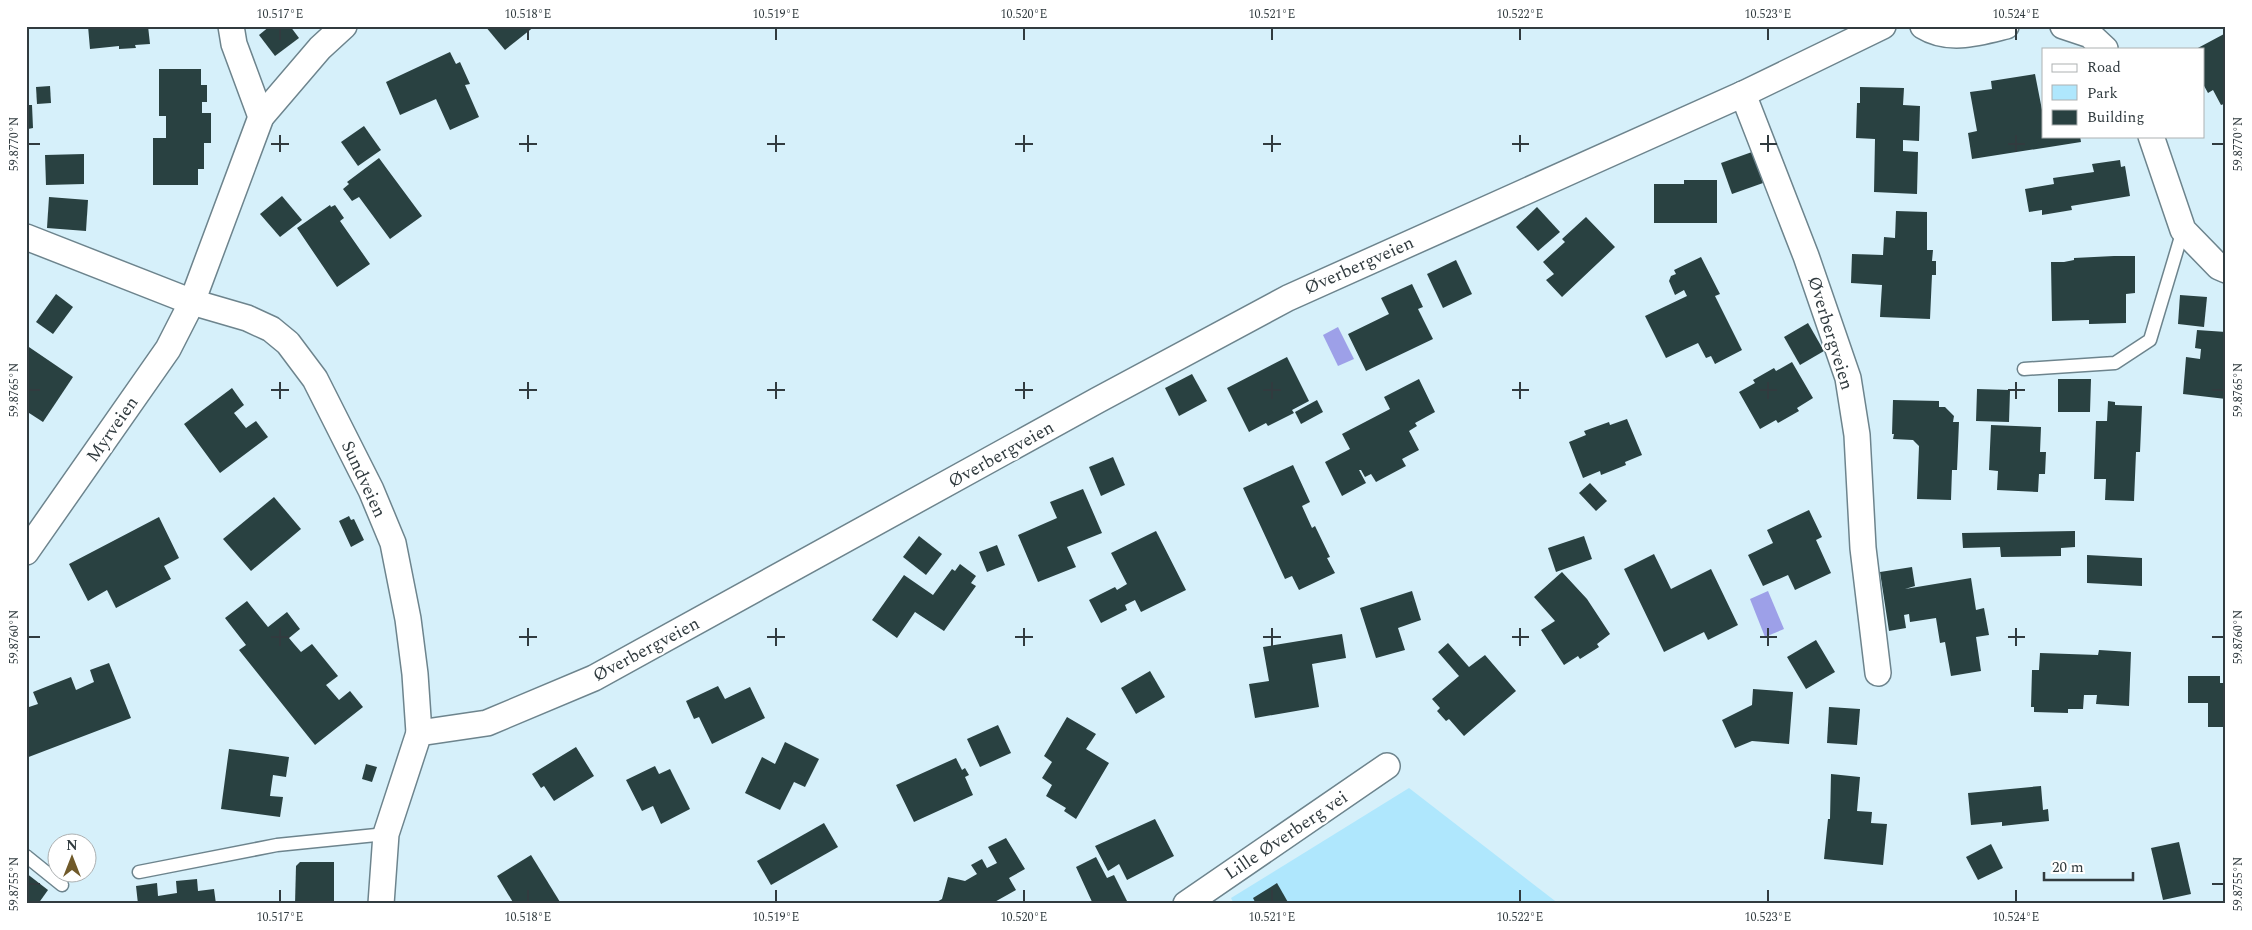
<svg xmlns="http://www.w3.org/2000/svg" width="2252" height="930" font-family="Spectral,serif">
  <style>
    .green { fill: #afe7fd }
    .water { fill: #9da0e8 }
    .building { fill: #294141 }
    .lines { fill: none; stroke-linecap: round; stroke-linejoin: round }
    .service-casing { stroke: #6d848d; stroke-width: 15 }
    .minor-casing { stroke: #6d848d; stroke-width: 28 }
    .service { stroke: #fff; stroke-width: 12 }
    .minor { stroke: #fff; stroke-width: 25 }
    .ticks { fill: none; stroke: #313b3f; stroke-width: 2 }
    .labels { text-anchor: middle; stroke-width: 5; stroke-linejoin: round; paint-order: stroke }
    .street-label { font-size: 18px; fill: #313b3f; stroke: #fff }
    .neatline { fill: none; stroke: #313b3f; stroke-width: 2 }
    .ticks-label { font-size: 12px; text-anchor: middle; fill: #313b3f }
  </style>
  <rect width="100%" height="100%" fill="#d6f0fa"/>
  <polygon class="green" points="1409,788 1559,904 1234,904 1231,898"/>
  <g class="water">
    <polygon points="1338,327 1354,359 1338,366 1323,335"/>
    <polygon points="1768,591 1784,629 1765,637 1750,599"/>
  </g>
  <g class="building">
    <polygon points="88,26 148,26 150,44 135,45 136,48 119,49 119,46 90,49"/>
    <polygon points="270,26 290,26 299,38 275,56 259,35"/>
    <polygon points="485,26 535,26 505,50"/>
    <polygon points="2224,34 2226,36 2226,107 2224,104 2221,105 2213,90 2208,93 2203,84 2203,49 2196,49"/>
    <polygon points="450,52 456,64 460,62 470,84 465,85 479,117 450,130 436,99 400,115 386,82"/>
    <polygon points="159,69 201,69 201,85 207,85 207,102 202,102 202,113 211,113 211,143 204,143 204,169 198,169 198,185 153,185 153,138 166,138 166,116 159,116"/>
    <polygon points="2035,74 2043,115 2043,136 2080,136 2081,142 1972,159 1968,133 1977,131 1970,92 1992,89 1991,81"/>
    <polygon points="50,86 51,103 37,104 36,87"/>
    <polygon points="1860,87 1904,88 1903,105 1920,106 1919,141 1903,140 1903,151 1918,152 1917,194 1874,192 1875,139 1856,138 1857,103 1860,103"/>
    <polygon points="26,100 28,105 32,105 33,128 28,129 29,144 26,144"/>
    <polygon points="364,126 381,150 358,166 341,142"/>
    <polygon points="1752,152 1763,183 1732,194 1721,163"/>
    <polygon points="84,154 84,184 46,185 45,155"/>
    <polygon points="379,158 422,216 390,239 359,197 352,201 343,189 349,184 347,182"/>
    <polygon points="2120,160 2121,167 2125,166 2130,196 2071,206 2072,210 2042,215 2042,210 2029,212 2025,189 2054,184 2053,178 2094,172 2092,164"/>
    <polygon points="1684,180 1717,180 1717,223 1654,223 1654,184 1684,184"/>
    <polygon points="282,196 302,220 280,237 260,214"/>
    <polygon points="49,197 88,200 86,231 47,228"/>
    <polygon points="330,205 331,207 335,205 344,218 340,221 370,264 337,287 297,228"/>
    <polygon points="1537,207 1560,232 1538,251 1516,227"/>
    <polygon points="1896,211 1927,212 1927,250 1933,250 1932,261 1936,261 1936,275 1932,275 1930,319 1880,317 1882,285 1851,283 1852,254 1883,255 1884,237 1895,238"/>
    <polygon points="1586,217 1615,247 1562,297 1546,280 1554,274 1543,262 1565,242 1562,239"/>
    <polygon points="2114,256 2135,256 2135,293 2126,294 2126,323 2089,324 2089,320 2052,321 2051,262 2064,262 2074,260 2074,258"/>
    <polygon points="1701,257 1720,294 1715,296 1742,350 1715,364 1711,356 1706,358 1698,343 1666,358 1645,316 1687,296 1684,290 1675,295 1669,281 1671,276 1676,274 1674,270"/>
    <polygon points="1456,260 1472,294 1443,308 1427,274"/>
    <polygon points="1412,284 1423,307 1418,309 1433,339 1366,371 1348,334 1389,314 1381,298"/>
    <polygon points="56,294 73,307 53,334 36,322"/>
    <polygon points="2180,295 2207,297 2204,327 2178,324"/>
    <polygon points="1808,323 1824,351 1800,365 1784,337"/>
    <polygon points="2197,330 2226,332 2226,399 2183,394 2186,357 2200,359 2201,349 2195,348"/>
    <polygon points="26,345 73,377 43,422 26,411"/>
    <polygon points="1287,357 1309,401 1292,410 1294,413 1268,426 1266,423 1249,432 1227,388"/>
    <polygon points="1792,362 1813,398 1797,408 1799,411 1778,423 1776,420 1760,429 1739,392 1755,383 1753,380 1774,368 1776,371"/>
    <polygon points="1192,374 1207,401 1179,416 1165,388"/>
    <polygon points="1419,379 1435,412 1415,423 1417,426 1409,431 1419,450 1402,459 1406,466 1376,482 1371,474 1365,477 1361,470 1359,470 1366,483 1342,496 1325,462 1350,449 1342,434 1390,409 1384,397"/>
    <polygon points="2058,379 2091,379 2090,412 2058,412"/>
    <polygon points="232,388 244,405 234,413 246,428 256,421 268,437 220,473 184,424"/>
    <polygon points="1977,389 2010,390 2009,422 1976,421"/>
    <polygon points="1317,400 1323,412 1301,424 1295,412"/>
    <polygon points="1893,400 1939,401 1939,407 1945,407 1954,416 1953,422 1959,422 1957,470 1952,470 1951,500 1917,499 1919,446 1913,440 1893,439 1894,434 1892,434"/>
    <polygon points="2108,401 2115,402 2115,405 2142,406 2140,452 2136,452 2134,501 2105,500 2106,479 2094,479 2096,421 2107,421"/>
    <polygon points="1627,419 1642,455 1625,462 1626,465 1601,475 1600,471 1583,478 1569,442 1586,435 1584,431 1609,422 1610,425"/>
    <polygon points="1991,425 2041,427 2040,452 2046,452 2045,474 2039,474 2038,492 1997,490 1998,471 1989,470"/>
    <polygon points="1113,457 1125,485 1101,496 1089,467"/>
    <polygon points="1293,465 1310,502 1302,506 1312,528 1315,526 1330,557 1327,558 1335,573 1299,590 1292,576 1285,579 1243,488"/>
    <polygon points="1590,483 1607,501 1596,511 1579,493"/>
    <polygon points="1083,489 1102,533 1067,547 1076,567 1038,582 1018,535 1057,518 1050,502"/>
    <polygon points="274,497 301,529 251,571 223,539"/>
    <polygon points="1809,510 1822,537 1816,540 1831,573 1795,590 1788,575 1763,586 1748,555 1773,543 1767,530"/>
    <polygon points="349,516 351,520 354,519 364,540 351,547 339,521"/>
    <polygon points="159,517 179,558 164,566 171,579 116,608 107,590 88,601 69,564"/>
    <polygon points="1156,531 1186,590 1141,612 1135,600 1125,605 1127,610 1101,623 1089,600 1115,587 1117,590 1127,584 1111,553"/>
    <polygon points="2075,531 2075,547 2061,548 2061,556 2001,557 2000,547 1963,548 1962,533"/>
    <polygon points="919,536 942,554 926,575 903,557"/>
    <polygon points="1584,536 1592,559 1556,572 1548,548"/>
    <polygon points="997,545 1005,565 987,572 979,552"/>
    <polygon points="1654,554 1671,589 1711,569 1738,625 1708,640 1704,632 1664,652 1624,569"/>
    <polygon points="2087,555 2142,558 2142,586 2087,583"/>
    <polygon points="960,564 976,576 971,583 976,586 944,631 915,612 897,638 872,620 904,575 933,595 952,569 955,571"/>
    <polygon points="1912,567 1915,586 1905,589 1971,578 1976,610 1984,608 1989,635 1976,637 1981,671 1951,676 1945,642 1940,643 1936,618 1910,622 1909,614 1904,615 1906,628 1889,631 1880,572"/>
    <polygon points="1562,572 1587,599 1610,634 1597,644 1599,647 1580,659 1578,656 1564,665 1541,630 1555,621 1534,597"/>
    <polygon points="1412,591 1421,620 1398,628 1405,650 1376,658 1360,608"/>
    <polygon points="247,601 268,627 287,612 300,629 289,638 294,644 301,652 312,644 338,676 326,685 333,693 339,700 350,691 363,707 315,745 239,650 246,645 225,618"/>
    <polygon points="1342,634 1346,658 1312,664 1319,707 1255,718 1249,684 1269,681 1263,647"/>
    <polygon points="1816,640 1835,672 1806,689 1787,657"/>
    <polygon points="1448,643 1469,667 1485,655 1516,691 1464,736 1449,719 1446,721 1437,711 1440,708 1432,699 1459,676 1438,652"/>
    <polygon points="2099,650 2131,652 2129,706 2096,704 2097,695 2084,695 2083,709 2068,709 2068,713 2034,712 2034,707 2031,707 2032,670 2039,670 2040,653 2098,655"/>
    <polygon points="109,663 131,718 26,758 26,708 38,704 33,692 71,677 76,690 94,682 90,670"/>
    <polygon points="1150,671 1165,697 1136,714 1121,688"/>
    <polygon points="2188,676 2220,676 2220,683 2226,683 2226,727 2208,727 2208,703 2188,703"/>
    <polygon points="718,686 725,699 750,687 765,718 712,744 699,717 694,719 686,701"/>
    <polygon points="1753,689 1793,692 1789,744 1752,741 1735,748 1722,720 1752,705"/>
    <polygon points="1829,707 1860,709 1857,745 1827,743"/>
    <polygon points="1067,717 1096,734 1086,749 1109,763 1076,819 1064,811 1066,808 1046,796 1052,785 1042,778 1052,762 1044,756"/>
    <polygon points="998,725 1011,753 980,767 967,739"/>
    <polygon points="785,742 819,759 805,787 794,782 780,810 745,793 762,757 775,764"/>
    <polygon points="576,747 594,776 554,801 544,786 541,788 532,774"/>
    <polygon points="229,749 289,757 286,777 273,775 270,796 283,797 280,817 221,809"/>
    <polygon points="956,758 962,770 965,768 969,775 965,777 973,795 914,822 896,785"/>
    <polygon points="366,764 377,767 372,782 362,779"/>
    <polygon points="655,766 659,774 670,769 690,809 661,824 653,806 642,811 626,780"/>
    <polygon points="1831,774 1860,777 1857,811 1872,812 1871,823 1887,824 1883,865 1824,859 1828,819 1830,819"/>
    <polygon points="2041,786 2043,810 2048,809 2049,821 2002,826 2002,822 1971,825 1968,793"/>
    <polygon points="1155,819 1174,856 1127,880 1119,864 1108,871 1095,846"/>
    <polygon points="824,823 838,847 771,885 757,861"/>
    <polygon points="1006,838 1025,869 1009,878 1016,890 991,904 933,904 942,899 948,877 965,881 977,874 971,865 982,859 987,868 997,863 988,847"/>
    <polygon points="2179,842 2191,894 2163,900 2151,848"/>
    <polygon points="1991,844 2003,868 1978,880 1966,857"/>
    <polygon points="531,855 560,902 558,904 514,904 497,876"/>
    <polygon points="1096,857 1107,878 1114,875 1127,901 1121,904 1093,904 1076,867"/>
    <polygon points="300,862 334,862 334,904 295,904 296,866"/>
    <polygon points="26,873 48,890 38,904 26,904"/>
    <polygon points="197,879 198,891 214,889 216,904 138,904 136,886 157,883 158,896 177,893 176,881"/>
    <polygon points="1277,883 1289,904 1256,904 1253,898"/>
  </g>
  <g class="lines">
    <g class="service-casing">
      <g id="service">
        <polyline points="2024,369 2115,363 2150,340 2183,230"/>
        <polyline points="26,856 62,885"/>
        <polyline points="139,872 277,845 386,834"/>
      </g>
    </g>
    <g class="minor-casing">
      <g id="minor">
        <polyline points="231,26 234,44 261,117"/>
        <path d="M1923,26C1949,42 1978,33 2006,26"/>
        <polyline points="2063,26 2090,35 2105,49"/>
        <polyline points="1743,94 1806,256 1848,378 1857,435 1863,548 1878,673"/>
        <polyline points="2151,136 2183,230 2219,267 2226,270"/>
        <polyline points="26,237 192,302 247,318 271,329 288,343 315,379 371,490 393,543 408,619 415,674 419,733"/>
        <polyline points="26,552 168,349 192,302 261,117 320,48 344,26"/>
        <polyline points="381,904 386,834 419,733 487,723 594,678 1098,400 1288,298 1743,94 1883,26"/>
        <polyline points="1186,904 1387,766"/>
      </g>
    </g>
    <use href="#service" class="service"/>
    <use href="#minor" class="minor"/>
  </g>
  <path class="ticks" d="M280,28V40M528,28V40M776,28V40M1024,28V40M1272,28V40M1520,28V40M1768,28V40M2016,28V40M280,135V152M528,135V152M776,135V152M1024,135V152M1272,135V152M1520,135V152M1768,135V152M2016,135V152M28,144H40M271,144H289M519,144H537M767,144H785M1015,144H1033M1263,144H1281M1512,144H1529M1760,144H1777M2008,144H2025M2212,144H2224M280,382V399M528,382V399M776,382V399M1024,382V399M1272,382V399M1520,382V399M1768,382V399M2016,382V399M28,390H40M271,390H289M519,390H537M767,390H785M1015,390H1033M1263,390H1281M1512,390H1529M1760,390H1777M2008,390H2025M2212,390H2224M280,628V646M528,628V646M776,628V646M1024,628V646M1272,628V646M1520,628V646M1768,628V646M2016,628V646M28,637H40M271,637H289M519,637H537M767,637H785M1015,637H1033M1263,637H1281M1512,637H1529M1760,637H1777M2008,637H2025M2212,637H2224M28,884H40M2212,884H2224M280,890V902M528,890V902M776,890V902M1024,890V902M1272,890V902M1520,890V902M1768,890V902M2016,890V902"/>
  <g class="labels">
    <g class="street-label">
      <text transform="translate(1359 265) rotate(-24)" y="6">Øverbergveien</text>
      <text transform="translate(1831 333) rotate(73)" y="6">Øverbergveien</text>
      <text transform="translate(112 429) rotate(-55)" y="6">Myrveien</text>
      <text transform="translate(1001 454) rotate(-29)" y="6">Øverbergveien</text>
      <text transform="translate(364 479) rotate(65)" y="6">Sundveien</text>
      <text transform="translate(646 649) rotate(-28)" y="6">Øverbergveien</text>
      <text transform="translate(1286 835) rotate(-34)" y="6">Lille Øverberg vei</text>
    </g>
  </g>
  <rect width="2252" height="930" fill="none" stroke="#ffffff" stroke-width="55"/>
  <rect x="2042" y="48" width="162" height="90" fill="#ffffff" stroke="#adb1b2"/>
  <rect x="2052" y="64" width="25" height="8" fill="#ffffff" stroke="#adb1b2"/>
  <text x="2087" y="72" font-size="15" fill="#313b3f">Road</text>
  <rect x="2052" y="85" width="25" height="15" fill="#afe7fd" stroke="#adb1b2"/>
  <text x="2087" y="98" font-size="15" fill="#313b3f">Park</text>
  <rect x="2052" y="110" width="25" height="15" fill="#294141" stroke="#adb1b2"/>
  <text x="2087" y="122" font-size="15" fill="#313b3f">Building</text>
  <g transform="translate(72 858)"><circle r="24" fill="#ffffff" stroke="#adb1b2"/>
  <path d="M0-4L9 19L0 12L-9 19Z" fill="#705a2a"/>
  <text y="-8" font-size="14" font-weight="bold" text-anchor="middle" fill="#313b3f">N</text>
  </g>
  <path d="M2044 872v8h89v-8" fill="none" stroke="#313b3f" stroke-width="2.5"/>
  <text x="2052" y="872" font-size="15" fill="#313b3f" stroke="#ffffff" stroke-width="4" paint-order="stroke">20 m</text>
  <rect x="28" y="28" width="2196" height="874" class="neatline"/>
  <g class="ticks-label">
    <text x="280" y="18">10.517°E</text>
    <text x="528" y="18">10.518°E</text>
    <text x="776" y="18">10.519°E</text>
    <text x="1024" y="18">10.520°E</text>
    <text x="1272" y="18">10.521°E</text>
    <text x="1520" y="18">10.522°E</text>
    <text x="1768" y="18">10.523°E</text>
    <text x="2016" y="18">10.524°E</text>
    <text transform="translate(14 144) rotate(-90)" y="4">59.8770°N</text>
    <text transform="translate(2238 144) rotate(-90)" y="4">59.8770°N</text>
    <text transform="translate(14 390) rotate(-90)" y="4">59.8765°N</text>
    <text transform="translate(2238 390) rotate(-90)" y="4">59.8765°N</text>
    <text transform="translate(14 637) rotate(-90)" y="4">59.8760°N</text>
    <text transform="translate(2238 637) rotate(-90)" y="4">59.8760°N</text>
    <text transform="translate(14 884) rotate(-90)" y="4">59.8755°N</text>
    <text transform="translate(2238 884) rotate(-90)" y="4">59.8755°N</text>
    <text x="280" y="921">10.517°E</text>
    <text x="528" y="921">10.518°E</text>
    <text x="776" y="921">10.519°E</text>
    <text x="1024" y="921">10.520°E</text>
    <text x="1272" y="921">10.521°E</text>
    <text x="1520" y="921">10.522°E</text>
    <text x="1768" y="921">10.523°E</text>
    <text x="2016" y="921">10.524°E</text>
  </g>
</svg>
